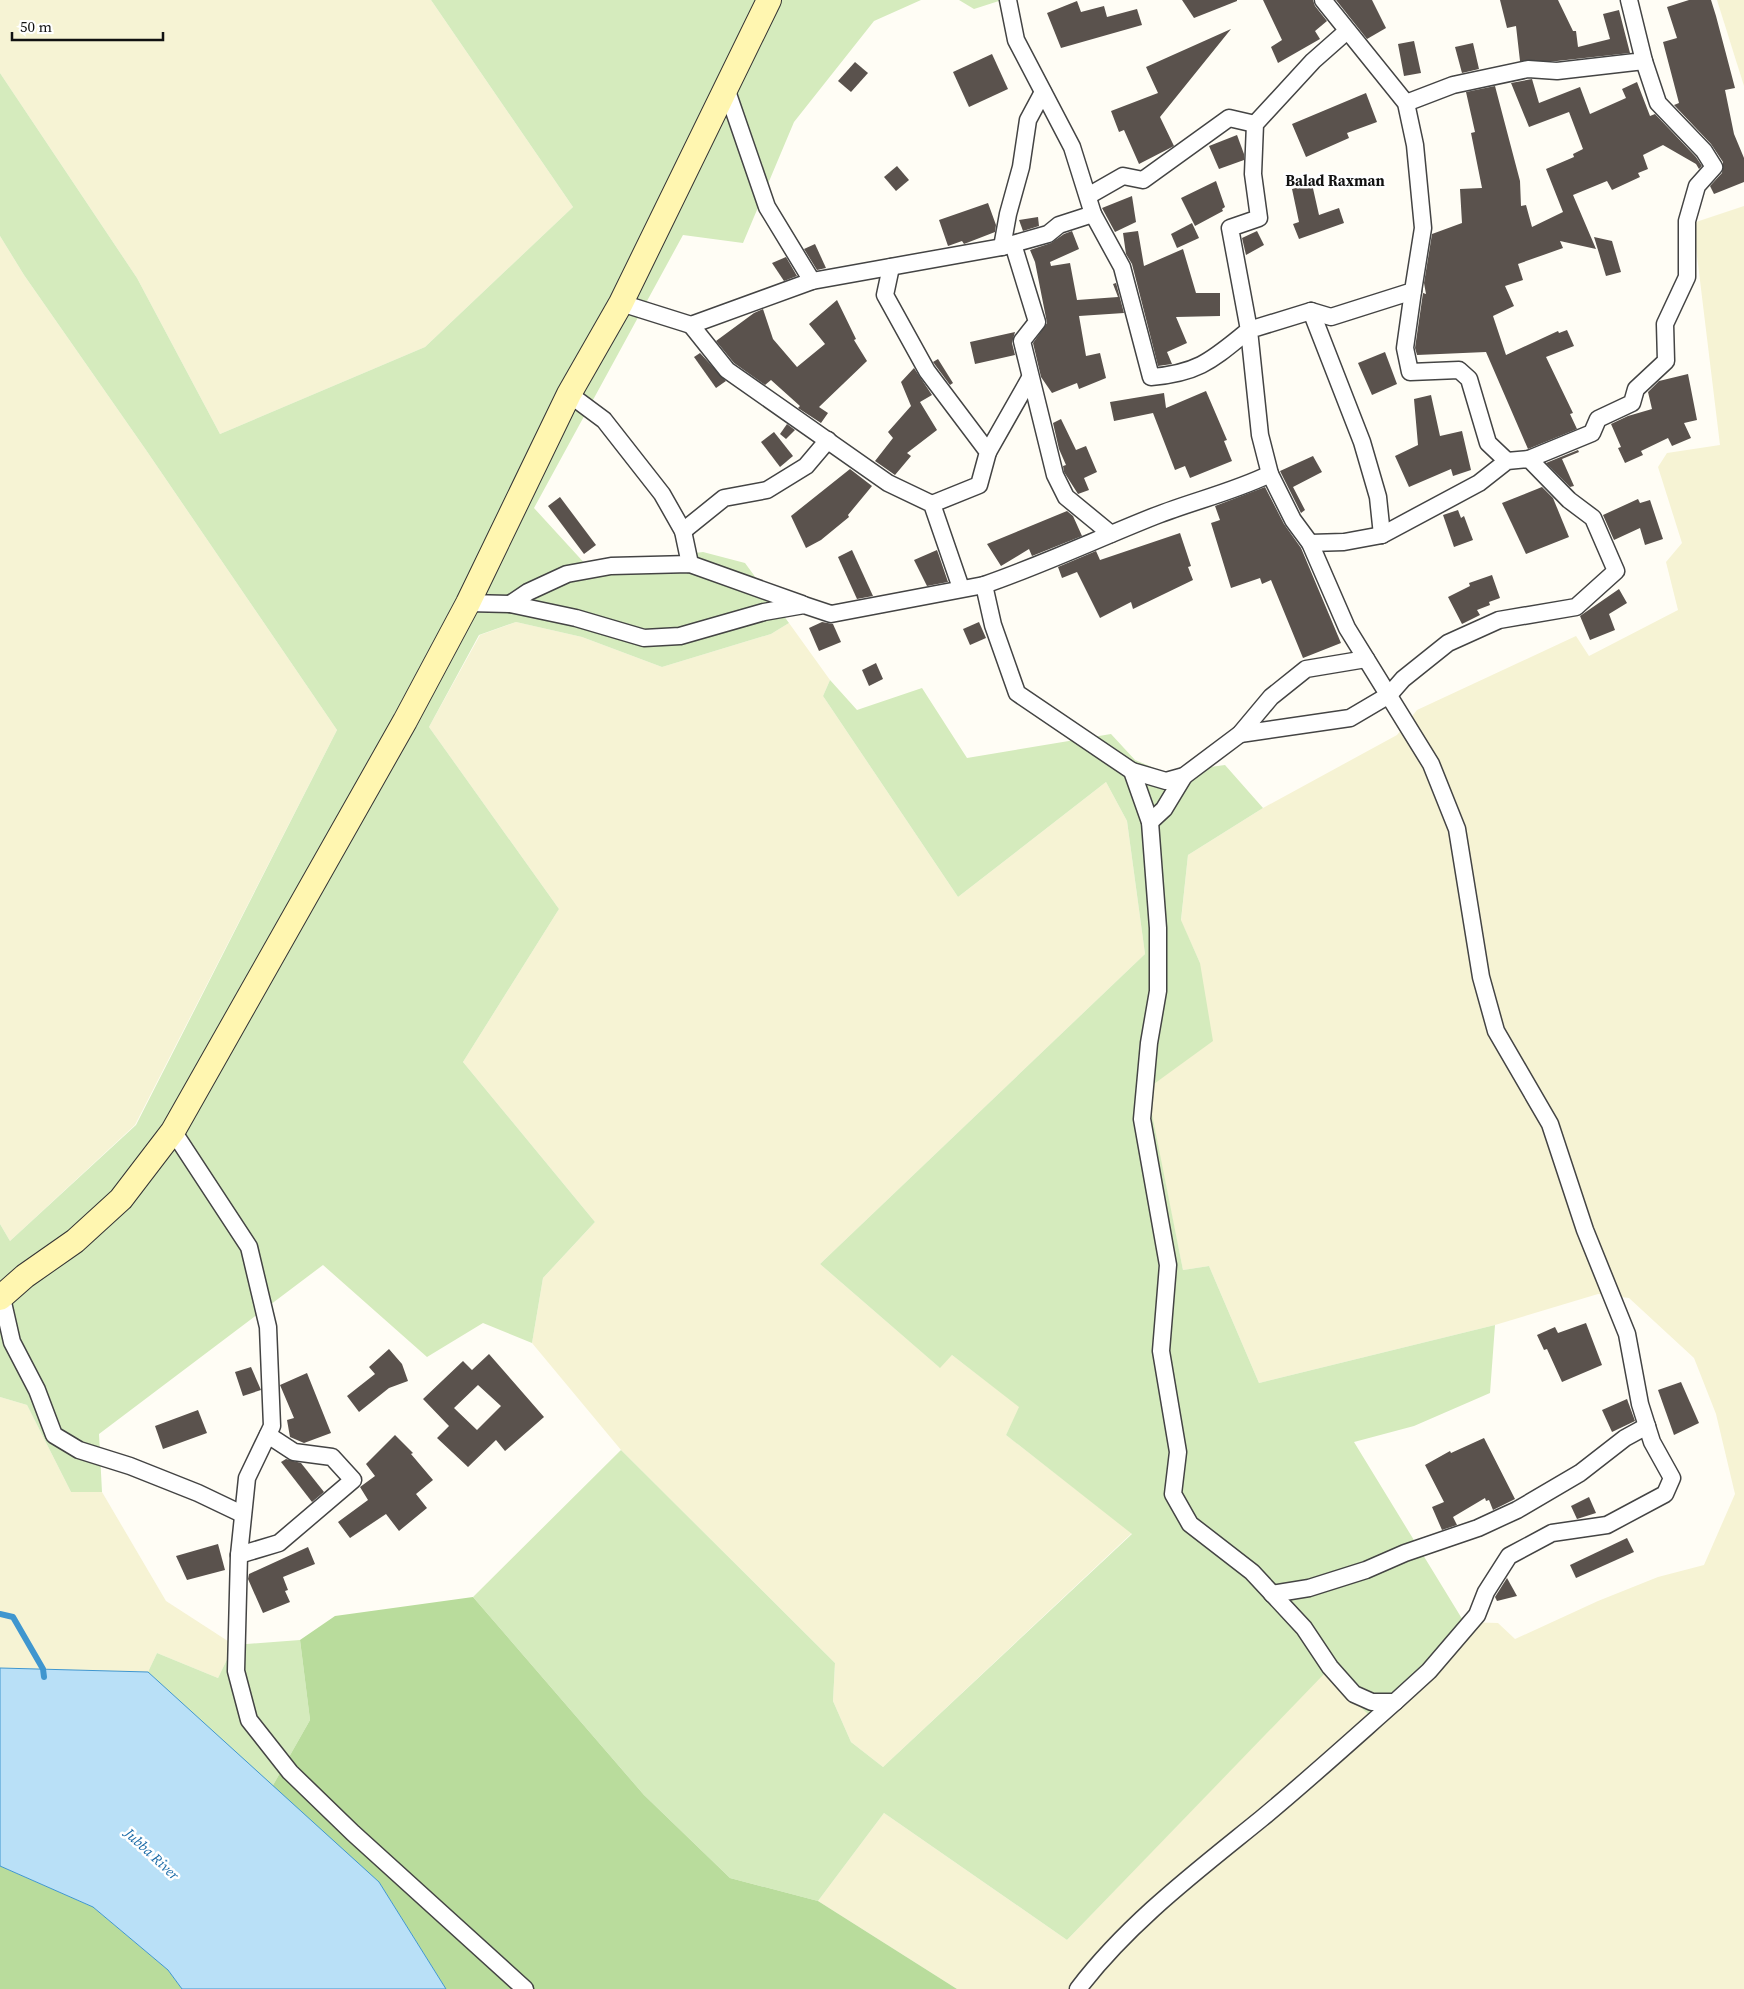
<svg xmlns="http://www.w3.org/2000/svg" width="1744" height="1989" font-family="'Source Serif 4',serif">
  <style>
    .farmland { fill: #f6f3d4 }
    .green { fill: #d5ebbd }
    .forest { fill: #b9dc9c }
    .water { fill: #b9e0f7; stroke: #3f96cf }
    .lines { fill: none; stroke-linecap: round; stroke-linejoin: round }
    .stream { stroke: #3f96cf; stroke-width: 6 }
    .building { fill: #5a524d; fill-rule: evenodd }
    .street-casing { stroke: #444; stroke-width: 19 }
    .secondary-casing { stroke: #333; stroke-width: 26 }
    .street { stroke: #fff; stroke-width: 16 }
    .secondary { stroke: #fff6b0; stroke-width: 24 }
    .labels { text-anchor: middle; stroke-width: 5; stroke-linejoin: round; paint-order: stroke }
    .water-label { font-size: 14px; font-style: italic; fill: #1768a6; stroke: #fff }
    .quarter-label { font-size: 15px; font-weight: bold; fill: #111; stroke: #fff }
  </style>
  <rect width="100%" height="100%" fill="#fffdf5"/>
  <g class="farmland">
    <polygon points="0,0 431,0 573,207 425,347 220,434 137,278 0,73"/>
    <polygon points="1717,0 1744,0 1744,86"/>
    <polygon points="1744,206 1744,1989 957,1989 818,1901 884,1813 1067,1940 1325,1672 1464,1622 1498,1623 1515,1639 1598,1601 1658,1577 1704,1565 1735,1494 1716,1414 1694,1358 1629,1298 1598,1294 1495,1325 1259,1383 1209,1266 1183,1270 1146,1089 1200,963 1181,921 1188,855 1263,808 1397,735 1417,710 1576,636 1589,656 1678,610 1666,562 1682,543 1658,467 1667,453 1720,445 1693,223"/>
    <polygon points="0,236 24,275 146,450 337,730 135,1125 10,1241 0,1224"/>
    <polygon points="516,622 582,637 662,667 771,634 789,623 830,680 823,696 958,897 1106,782 1127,821 1145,954 820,1264 939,1367 952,1355 1020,1407 1006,1435 1132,1533 883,1767 851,1742 833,1701 835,1663 621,1450 532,1343 543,1278 595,1222 463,1062 559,909 429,727 480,635"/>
    <polygon points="0,1397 27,1405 71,1492 102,1492 166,1601 234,1645 218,1678 157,1653 148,1672 0,1668"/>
  </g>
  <g class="green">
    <polygon points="431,0 921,0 874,21 794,122 743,243 683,235 534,508 588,567 703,552 745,563 789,623 771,634 662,667 582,637 516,622 479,635 429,727 559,909 463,1062 595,1222 543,1278 532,1343 483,1323 427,1357 323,1265 99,1434 102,1492 71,1492 27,1405 0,1397 0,1224 10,1241 136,1125 337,730 146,450 24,275 0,236 0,73 137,278 220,434 425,347 573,207"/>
    <polygon points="959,0 1002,0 974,9"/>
    <polygon points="830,680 857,710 922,688 967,758 1111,734 1135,760 1166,773 1225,765 1263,808 1188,855 1181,920 1200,963 1213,1041 1147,1089 1183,1270 1209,1266 1259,1383 1495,1325 1490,1393 1414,1426 1354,1442 1464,1622 1371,1717 1325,1673 1067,1940 884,1813 818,1901 730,1878 644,1795 473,1597 621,1450 835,1663 833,1701 851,1742 883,1767 1132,1534 1006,1435 1019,1407 952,1355 940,1368 820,1264 1145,954 1127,821 1106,782 958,897 823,696"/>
    <polygon points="300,1640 310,1720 272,1787 148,1672 157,1653 218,1678 234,1645"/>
  </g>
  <g class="forest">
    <polygon points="473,1597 644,1795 730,1878 818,1901 957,1989 446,1989 379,1882 272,1787 310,1720 300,1640 335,1616"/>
    <polygon points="0,1866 93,1907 168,1970 182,1989 0,1989"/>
  </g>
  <polygon class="water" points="0,1668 148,1672 379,1882 446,1989 182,1989 168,1970 93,1907 0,1866"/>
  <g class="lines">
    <polyline class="stream" points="0,1614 13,1617 43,1669 44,1677"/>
  </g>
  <g class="building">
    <polygon points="1182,0 1237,0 1237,1 1194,18"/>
    <polygon points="1263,0 1313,0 1315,6 1327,21 1315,31 1320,39 1278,63 1271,47 1282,40"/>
    <polygon points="1336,0 1372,0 1386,28 1367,39"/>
    <polygon points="1500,0 1558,0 1573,31 1576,31 1578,47 1610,39 1603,14 1619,10 1630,53 1557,61 1520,61 1516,26 1507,28"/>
    <polygon points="1689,0 1711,0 1716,16 1735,88 1725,90 1734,134 1744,158 1744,182 1714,194 1710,186 1722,173 1723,162 1711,144 1674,105 1679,103 1663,42 1677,38 1667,7"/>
    <polygon points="1077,1 1081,12 1104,6 1107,17 1137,9 1142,25 1061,48 1047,13"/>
    <polygon points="1231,29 1160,117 1174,146 1139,164 1124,130 1119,132 1111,111 1158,93 1146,67"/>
    <polygon points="1414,41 1421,73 1404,76 1398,44"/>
    <polygon points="1473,43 1479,69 1462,73 1455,47"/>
    <polygon points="992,54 1008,89 969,107 953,72"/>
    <polygon points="855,62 868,73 851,92 838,81"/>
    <polygon points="1532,79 1539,103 1580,87 1590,114 1626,98 1622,89 1637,82 1650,116 1655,114 1696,157 1702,166 1699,169 1696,164 1663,145 1643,155 1648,169 1638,173 1640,177 1612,190 1607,181 1573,195 1596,249 1560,241 1563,248 1518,264 1523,280 1505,286 1514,306 1493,316 1506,355 1558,331 1559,333 1567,330 1574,346 1546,357 1573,413 1570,414 1577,429 1528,449 1486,352 1417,355 1415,348 1423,293 1426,294 1424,283 1432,234 1462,223 1460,189 1482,188 1471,133 1475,132 1466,92 1495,86 1520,181 1521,206 1526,205 1532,227 1563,212 1546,169 1574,157 1573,154 1583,149 1569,112 1529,127 1511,83"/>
    <polygon points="1366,93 1377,122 1347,133 1349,138 1306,157 1292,124"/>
    <polygon points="1237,135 1244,154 1244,160 1219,169 1209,146"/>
    <polygon points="897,166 909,180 896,191 884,177"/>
    <polygon points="1216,181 1225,207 1222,209 1223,211 1195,226 1181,198"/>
    <polygon points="1312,184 1319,215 1339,208 1344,223 1299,239 1293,224 1299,222 1292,189"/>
    <polygon points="1132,196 1136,222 1115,232 1102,208"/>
    <polygon points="988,203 996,225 995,232 964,244 962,241 948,246 939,220"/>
    <polygon points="1038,217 1039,226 1023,231 1019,220"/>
    <polygon points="1192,223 1199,238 1177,248 1171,234"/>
    <polygon points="1072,231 1079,249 1050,262 1051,266 1070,263 1077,300 1118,297 1113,284 1116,283 1124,313 1079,316 1086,356 1100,353 1106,378 1079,389 1077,383 1052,393 1041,377 1033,343 1047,323 1035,262 1030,250 1051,243 1064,234"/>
    <polygon points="1138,231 1144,266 1183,249 1196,293 1220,293 1220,316 1176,317 1187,343 1167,352 1172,364 1158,366 1132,264 1126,254 1123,233"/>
    <polygon points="1257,231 1264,245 1246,255 1242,238"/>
    <polygon points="1594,237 1612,241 1621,272 1606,276"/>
    <polygon points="815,244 826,268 817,270 804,249"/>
    <polygon points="786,257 797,276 784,281 772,263"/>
    <polygon points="837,300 856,339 854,340 867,361 819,407 828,413 821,423 798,408 800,406 771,380 765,385 734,363 716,341 754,313 763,309 773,339 797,367 825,344 809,324"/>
    <polygon points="1015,332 1012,343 1015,355 975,364 970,342"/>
    <polygon points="1385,352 1397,384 1372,395 1358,363"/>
    <polygon points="700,353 726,381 716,388 694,357"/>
    <polygon points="938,359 953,383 950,385 933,362"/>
    <polygon points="914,368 932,395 920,402 937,430 907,453 911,456 895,475 875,461 893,438 888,432 911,406 901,382"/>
    <polygon points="1688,374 1697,420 1684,423 1691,438 1672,446 1668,438 1641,451 1643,455 1625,463 1618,448 1621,447 1611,424 1628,416 1652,409 1648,392 1659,381"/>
    <polygon points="1206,391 1227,440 1224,441 1232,461 1190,478 1185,466 1175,470 1153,413 1114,421 1110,402 1164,393 1166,408"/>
    <polygon points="1431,395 1440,436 1462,431 1471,470 1453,476 1451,469 1409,487 1395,456 1418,445 1414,399"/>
    <polygon points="1061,419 1076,450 1086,446 1097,472 1084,478 1089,490 1078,494 1064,472 1063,466 1066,465 1059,449 1053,423"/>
    <polygon points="787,424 795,430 786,439 780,434"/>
    <polygon points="774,432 793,456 780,467 761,442"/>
    <polygon points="1578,450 1579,452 1562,459 1574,486 1570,487 1546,463"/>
    <polygon points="1313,456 1322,472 1293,487 1305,510 1301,513 1280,471"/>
    <polygon points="850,469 872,486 848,515 849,517 821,540 806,548 791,516"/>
    <polygon points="1265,487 1284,524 1301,548 1341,643 1303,658 1271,580 1262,584 1260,578 1231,588 1211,523 1220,520 1215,506"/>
    <polygon points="1542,487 1553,498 1569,537 1526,554 1502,503"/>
    <polygon points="560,497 596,545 584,554 548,506"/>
    <polygon points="1638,499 1640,503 1650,500 1663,539 1645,545 1640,528 1614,540 1603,515"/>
    <polygon points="1458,510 1461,518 1464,516 1473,540 1454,547 1443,515"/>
    <polygon points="1067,511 1073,516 1082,536 1032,556 1029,549 1001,566 987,544"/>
    <polygon points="1180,533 1191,566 1188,567 1193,580 1133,609 1131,602 1100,618 1077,572 1062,578 1058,567 1096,551 1100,560"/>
    <polygon points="852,550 873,596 857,599 838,557"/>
    <polygon points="937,550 948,582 927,586 914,560"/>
    <polygon points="1492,575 1500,598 1489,602 1490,605 1477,610 1480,615 1462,624 1448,597 1470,586 1469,583"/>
    <polygon points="1619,589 1627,603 1609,614 1615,630 1590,640 1580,616"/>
    <polygon points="822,622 833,624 841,642 819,651 809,628"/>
    <polygon points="979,622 986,638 970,645 963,629"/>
    <polygon points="876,663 883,679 869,686 862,670"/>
    <polygon points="1586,1323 1602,1365 1562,1382 1547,1349 1544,1350 1537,1335 1555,1327 1558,1333"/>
    <polygon points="389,1349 402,1364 408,1381 389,1388 359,1412 347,1396 375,1374 369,1367"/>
    <path d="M489,1354L544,1417L505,1451L496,1440L468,1467L437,1438L449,1426L423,1399L463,1361L472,1370ZM478,1385L501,1406L477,1430L454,1408Z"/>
    <polygon points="251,1367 261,1390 243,1396 235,1372"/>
    <polygon points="307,1373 331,1433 304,1443 290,1437 287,1420 294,1418 280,1385"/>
    <polygon points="1681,1382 1699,1423 1674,1435 1658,1390"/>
    <polygon points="1627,1399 1635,1421 1612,1432 1602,1410"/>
    <polygon points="198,1410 207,1433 163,1449 155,1426"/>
    <polygon points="395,1435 413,1453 411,1454 433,1480 416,1494 427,1508 399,1531 386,1514 350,1538 338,1522 368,1500 360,1487 375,1476 366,1464"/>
    <polygon points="1484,1438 1515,1499 1493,1510 1489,1500 1486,1501 1485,1498 1453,1517 1457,1525 1442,1530 1432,1507 1444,1502 1425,1465 1450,1451 1451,1453"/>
    <polygon points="286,1459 301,1463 324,1492 312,1502 281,1462"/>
    <polygon points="1589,1497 1596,1513 1577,1519 1571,1506"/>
    <polygon points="1627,1538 1634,1552 1576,1578 1570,1565"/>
    <polygon points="218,1544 225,1570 187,1580 176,1556"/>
    <polygon points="308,1547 315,1564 283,1577 288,1590 285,1591 290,1602 263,1613 248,1579 249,1574"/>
    <polygon points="1507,1578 1517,1596 1497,1601 1495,1597"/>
  </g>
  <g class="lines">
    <g class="street-casing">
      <g id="street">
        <path d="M1008,0L1016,40L1072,147L1093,214L1122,267L1151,377C1200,373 1213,359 1249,330L1230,228L1259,218L1253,174L1255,124L1313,61L1347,31"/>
        <polyline points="726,88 767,207 812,281"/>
        <polyline points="1406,103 1453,85 1528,69 1557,71 1644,61 1629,0"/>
        <polyline points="1088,196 1123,176 1143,180 1229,118 1255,124"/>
        <polyline points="1013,244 1037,322 1022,341 1055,475 1066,497 1111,534"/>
        <polyline points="1002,247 1008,214 1021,167 1028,120 1043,92"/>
        <polyline points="891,267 885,295 927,371 988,452 979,485 932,504"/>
        <polyline points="1413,291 1405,348 1410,372 1459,370 1469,379 1488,443 1507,461"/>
        <polyline points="621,303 691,325 812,281 1002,247 1048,234 1059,225 1093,214"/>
        <polyline points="1311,311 1362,442 1378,497 1382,535"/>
        <polyline points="691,325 727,370 888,483 932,504 961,588"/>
        <polyline points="569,394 604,420 662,494 683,531 690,564"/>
        <polyline points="988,452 1030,378"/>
        <polyline points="1529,459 1592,433 1598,419 1632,403 1636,389 1666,361 1665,324 1687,277 1687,221 1697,186 1714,167 1704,151 1658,103 1644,61"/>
        <polyline points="683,531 724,498 767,490 806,466 828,440"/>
        <path d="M984,585C1042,565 1097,539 1155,516C1193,501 1233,492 1270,474"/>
        <polyline points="468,603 510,604 576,618 644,638 680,636 764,612 804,605 831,614 984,585 993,625 1017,693 1132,771 1150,822 1158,928 1158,991 1149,1043 1142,1119 1168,1265 1161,1351 1178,1452 1173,1494 1190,1524 1252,1572 1304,1628 1330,1667 1354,1694 1372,1702 1395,1702 1429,1671 1477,1615 1486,1592 1509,1556 1552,1533 1607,1525 1665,1494 1672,1478 1652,1442 1640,1404 1627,1334 1585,1230 1550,1124 1496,1031 1481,977 1457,829 1431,764 1347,628 1310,543 1293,520 1270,474 1260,435 1249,330 1311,311 1331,317 1413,291 1423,228 1415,145 1406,103 1323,0"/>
        <polyline points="510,604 528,592 567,574 611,566 690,564 802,604"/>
        <polyline points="1240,734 1350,718 1389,695 1403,679 1448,643 1499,620 1576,607 1616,571 1593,518 1569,500 1529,459 1507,461 1479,483 1382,535 1344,542 1310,543"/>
        <polyline points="1132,771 1166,781 1184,776 1240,734 1271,697 1306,669 1366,659"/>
        <polyline points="1150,822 1164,809 1184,776"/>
        <polyline points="173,1131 249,1247 268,1327 272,1426 247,1478 239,1555 236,1671 249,1720 290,1772 353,1833 525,1989"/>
        <polyline points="2,1298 12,1342 37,1390 54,1435 79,1450 130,1466 198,1493 242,1514"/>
        <polyline points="239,1555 279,1543 353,1480 332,1457 294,1452 268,1435"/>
        <polyline points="1272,1594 1309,1588 1366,1570 1405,1553 1478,1528 1517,1510 1580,1473 1625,1438 1647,1426"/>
        <path d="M1078,1989C1128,1923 1197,1871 1261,1819C1307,1781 1351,1741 1395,1702"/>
      </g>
    </g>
    <g class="secondary-casing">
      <polyline id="secondary" points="0,1298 25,1276 75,1241 121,1199 173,1131 405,721 468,603 569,394 621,303 769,0"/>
    </g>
    <use href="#street" class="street"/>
    <use href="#secondary" class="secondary"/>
  </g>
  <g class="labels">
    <g class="water-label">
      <text transform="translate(152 1854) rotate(43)" y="5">Jubba River</text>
    </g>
    <g class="quarter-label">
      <text x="1335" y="186">Balad Raxman</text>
    </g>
  </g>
  <path d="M12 32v8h151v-8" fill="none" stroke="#111111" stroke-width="2.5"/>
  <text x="20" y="32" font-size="15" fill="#111111" stroke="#ffffff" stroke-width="4" paint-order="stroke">50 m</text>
</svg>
